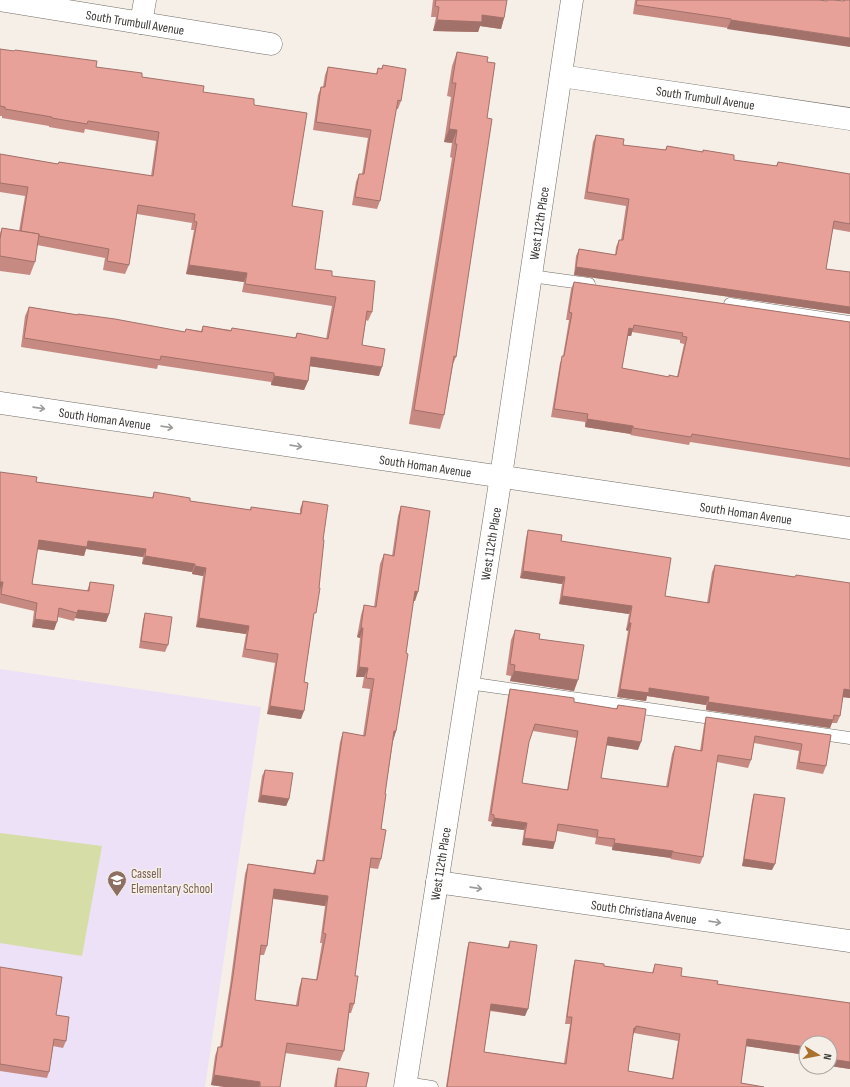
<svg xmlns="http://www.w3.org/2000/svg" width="850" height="1087" font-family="'Sofia Sans Condensed',sans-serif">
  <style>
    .education { fill: #ece1f6 }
    .green { fill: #d7dda7 }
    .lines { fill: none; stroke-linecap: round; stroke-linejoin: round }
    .lane-casing { stroke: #716c66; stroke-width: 13 }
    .street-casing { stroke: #716c66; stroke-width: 23 }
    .lane { stroke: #fff; stroke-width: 12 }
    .street { stroke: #fff; stroke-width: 22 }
    .wall { fill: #c78a83; fill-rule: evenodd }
    .shaded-wall { fill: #a2716a }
    .building { fill: #e7a198; stroke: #a2716a; fill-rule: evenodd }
    .oneway { stroke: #9c9b9a }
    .labels { text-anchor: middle; stroke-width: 3; stroke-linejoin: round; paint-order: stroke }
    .street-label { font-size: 13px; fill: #3a3735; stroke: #f5efe8 }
    .education-label { font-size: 13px; fill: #785e54; stroke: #f5efe8; text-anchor: start }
  </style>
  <rect width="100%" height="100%" fill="#f5efe8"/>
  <polygon class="education" points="0,669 261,707 205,1087 0,1087"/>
  <polygon class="green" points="0,833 102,846 82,956 0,943"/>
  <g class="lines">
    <g class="lane-casing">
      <g id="lane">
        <polyline points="531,276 589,284"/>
        <polyline points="730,304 850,322"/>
        <polyline points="468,683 850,738"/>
        <polyline points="406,1083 432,1087"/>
      </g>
    </g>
    <g class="street-casing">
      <g id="street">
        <path id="s1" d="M0,0L271,44"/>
        <polyline points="141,23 145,0"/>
        <path id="s2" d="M561,76L850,119"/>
        <path id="s3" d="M0,403L850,528"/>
        <path id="s4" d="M437,882L850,941"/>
        <path id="s5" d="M405,1087L501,476L572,0"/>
      </g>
    </g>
    <use href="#lane" class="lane"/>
    <use href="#street" class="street"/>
  </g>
  <g class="wall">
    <polygon points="433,0 507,0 504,18 501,29 480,26 478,32 433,31 436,17 431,17"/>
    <polygon points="635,0 819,0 826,1 843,1 843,0 850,0 727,29 728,28 633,14"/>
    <polygon points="0,49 96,67 142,77 254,105 292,206 315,269 332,276 372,312 368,321 366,320 362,345 379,376 310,366 308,381 304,390 271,385 271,382 158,365 157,369 21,347 25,316 29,307 185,332 186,329 201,331 203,326 231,330 232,328 295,338 297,333 326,339 332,306 242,292 244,282 186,274 194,230 191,230 192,223 137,214 129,265 125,274 103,270 105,258 37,245 35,262 30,275 0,271 0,233 2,228 19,231 25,196 0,192 0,154 58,164 59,162 151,176 156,141 85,129 84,133 49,127 49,126 2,118 2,116 0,116"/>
    <polygon points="457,52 487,62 487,118 456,357 453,364 444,415 440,429 409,424 452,158 450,157 452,143 444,142 451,97 447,96 452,66"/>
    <polygon points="383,65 401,101 398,109 396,109 380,201 377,209 352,205 356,182 359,174 362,174 368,138 313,130 318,95 321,87 323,87 325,75 328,67 376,74 378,68 381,69"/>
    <polygon points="596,135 623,145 665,150 667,146 703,152 703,150 734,160 776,166 778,162 850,174 850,232 833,229 826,269 850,272 850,314 574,275 576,256 579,249 615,255 616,247 619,240 621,240 626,206 584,199 593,142"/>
    <path d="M574,282L850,322V467L690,442L689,445L630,435L631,434L585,427V422L551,417L560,363L563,356L569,320H566L571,289ZM632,332L680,340V343L684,344L677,377H669L622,368L628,336H631Z"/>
    <polygon points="0,472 36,482 152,498 154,492 190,501 250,510 251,507 300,514 300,509 303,501 323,540 313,621 304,682 301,719 267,714 275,663 242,657 246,634 196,627 203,576 192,574 192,572 142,564 143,557 86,549 84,556 37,549 32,584 87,591 90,582 109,614 106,622 75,618 74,621 58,617 54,630 32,627 34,611 0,603"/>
    <path d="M401,506L415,601H413L406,653L396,731L393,741L385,794L381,829V859L378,869L370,868L355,976L354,1004L351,1013H349L344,1051L340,1061L285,1053L280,1087H225L211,1085L215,1056L218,1047H220L230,985L245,874L248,864L313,873L314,870L317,860L322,861L340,742L343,732L363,736L370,689L362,688L364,677H356L360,638L357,637L361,615L364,605L374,607L380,564L384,554L392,556L398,516ZM273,899L325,906L320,943H322L316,980L302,978L299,988L296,1005L255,1000L260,955H264L267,946Z"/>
    <polygon points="528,530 561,541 665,596 707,603 712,572 715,565 795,577 796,575 850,698 843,697 840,716 837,723 832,723 830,728 706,710 706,705 647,696 646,701 617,697 628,631 626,630 629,614 559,604 562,584 520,578 526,538"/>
    <polygon points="145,613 168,645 165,652 139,648 143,620"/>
    <polygon points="515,630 539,639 574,691 510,681 511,676 506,675 511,640"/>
    <path d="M510,689L574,702L616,709L618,705L638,750L606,745L601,778L666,787L672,754L675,746L700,751L704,725L706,717L831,735L826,766L823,774L796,769L799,751L754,743L751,760L748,768L717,762L703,857L700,864L670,859L671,858L612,850V847L595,844L596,838L557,831L555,842L553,849L522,845L524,830L491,826L492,822L488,821L508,696ZM533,731L576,738L567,790L522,783L529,742Z"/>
    <polygon points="265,770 289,799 286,806 258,802 262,776"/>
    <polygon points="754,794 772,870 742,866 752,801"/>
    <path d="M510,941L525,1016L490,1011L484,1052L564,1063L570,1024H565L573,967L575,960L604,966L652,973L655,964L681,976L717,984L850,1003V1069L830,1066V1043L806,1055L746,1046L741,1083L764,1087H446L467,949L469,942L507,948ZM634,1033L678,1041L672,1079L628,1071L633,1035Z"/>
    <polygon points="0,967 56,1015 66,1041 63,1048 53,1046 49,1072 47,1078 0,1071"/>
    <polygon points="338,1068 366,1087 334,1087 336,1075"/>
  </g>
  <g class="shaded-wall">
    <polygon points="482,15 504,18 501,29 480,26 478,32 433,31 437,20"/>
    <polygon points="731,20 850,38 850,47 727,29"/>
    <polygon points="449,129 457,130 452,143 444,142"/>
    <polygon points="189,265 247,273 244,282 186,274"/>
    <polygon points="576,267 850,307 850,314 574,275"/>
    <polygon points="629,328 633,329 631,336 626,336"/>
    <polygon points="311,357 382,367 379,376 308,366"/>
    <polygon points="274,376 308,381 304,390 271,385"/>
    <polygon points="587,419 633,426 631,434 585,427"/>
    <polygon points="39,540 88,541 146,549 143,557 86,549 84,556 36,549"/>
    <polygon points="145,556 195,564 192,572 142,564"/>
    <polygon points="195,566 206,568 203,576 192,574"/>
    <polygon points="523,571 565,577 562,584 520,578"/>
    <polygon points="0,582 3,582 0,590"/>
    <polygon points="415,591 418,592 415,601 411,601"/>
    <polygon points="562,596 632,606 629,614 559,604"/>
    <polygon points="78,610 109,614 106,622 75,618"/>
    <polygon points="199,618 249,626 246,634 196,627"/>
    <polygon points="35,619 57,622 54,630 32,627"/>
    <polygon points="629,623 631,623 628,631 626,630"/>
    <polygon points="361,628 363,628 360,638 357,637"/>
    <polygon points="359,667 368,668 364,677 356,677"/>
    <polygon points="514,671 578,680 574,691 510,681"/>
    <polygon points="649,688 709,697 706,705 647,696 646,701 617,697 620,689"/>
    <polygon points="844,689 850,690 850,698 842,697"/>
    <polygon points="708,702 833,720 830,728 706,710"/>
    <polygon points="270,706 304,711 301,719 267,714"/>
    <polygon points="394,731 396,731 393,741"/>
    <polygon points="608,737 641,742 638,750 605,745"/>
    <polygon points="261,795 289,799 286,806 258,802"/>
    <polygon points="494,818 527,823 524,830 491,826"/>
    <polygon points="524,838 555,842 553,849 522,845"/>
    <polygon points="614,843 673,851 671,858 612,850"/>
    <polygon points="744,859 775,864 772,870 742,866"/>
    <polygon points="274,889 328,896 325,906 271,898"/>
    <polygon points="491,1004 528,1009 525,1016 489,1010"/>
    <polygon points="634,1028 636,1028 633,1035 631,1035"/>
    <polygon points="747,1039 806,1047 806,1055 745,1046"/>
    <polygon points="830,1059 850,1062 850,1069 830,1066"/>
    <polygon points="214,1075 260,1082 259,1087 225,1087 211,1085"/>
  </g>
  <g class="building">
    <polygon points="436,0 507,0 504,18 482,15 482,22 437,20 439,7 435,6"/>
    <polygon points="637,0 819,0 827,1 827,0 833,0 844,1 844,0 850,0 850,38 731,20 731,19 636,5"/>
    <polygon points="0,49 14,51 15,50 97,61 96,67 142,73 142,77 204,86 203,92 254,99 254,105 307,113 292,206 323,211 315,269 332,271 332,276 375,281 372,312 367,311 362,345 385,349 382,367 311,357 308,381 274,376 274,373 161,356 160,360 24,338 29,307 78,315 78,314 115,319 185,332 186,329 202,332 203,326 231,331 232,328 296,338 297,333 328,339 336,297 245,284 247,273 189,265 197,222 194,221 195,214 138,205 129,265 107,261 109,249 39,236 39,234 21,231 28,187 0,183 0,154 58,164 59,162 153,176 159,132 88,121 87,124 52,118 52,117 5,109 5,107 0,106"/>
    <polygon points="457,52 488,57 487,62 495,63 487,118 492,119 456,357 454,356 444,415 414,410 457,144 455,144 457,130 449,129 456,83 452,83"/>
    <polygon points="383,65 406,69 401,101 398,100 380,201 355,197 359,174 364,174 371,130 316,122 321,87 325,87 328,67 377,74 378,68 382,69"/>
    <polygon points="596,135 624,139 623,145 666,150 667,146 703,152 703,150 734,155 734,160 777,166 778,162 850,174 850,224 834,221 826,269 850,272 850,307 576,267 579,249 616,255 619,240 623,240 629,199 587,192"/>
    <polygon points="2,228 39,234 35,262 0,256 0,239"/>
    <path d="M574,282L850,322V459L692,434L691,437L633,428V426L587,419L588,414L554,409L562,356H564L572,313L569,312ZM634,325L683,333L682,336L687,337L678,377L669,375V377L622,368L629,328L633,329Z"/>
    <polygon points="0,472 37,477 36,482 153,498 154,492 190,498 190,501 251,510 251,507 301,514 303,501 328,505 323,540 324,540 319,588 320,588 316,613 314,613 304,682 308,683 304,711 270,706 278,654 245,649 249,626 199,618 206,568 195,566 195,564 145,556 146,549 88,541 87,547 39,540 32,584 89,591 90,582 114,585 109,614 78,610 77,613 59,608 57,622 35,619 37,603 1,594 3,582 0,582"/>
    <path d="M401,506L430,511L418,592L415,591L406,653L408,654L396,731H394L385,794H386L381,829L386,830L381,859L371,858L355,976H358L354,1004L350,1003L344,1051L287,1043L280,1087H260V1082L214,1075L218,1047H222L233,976L248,864L315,874L317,860L324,861L343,732L365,736L374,679L366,678L368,668L359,667L363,628H361L364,605L376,607L384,554L394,556ZM274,889L328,896L323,933L326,934L317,980L302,978L298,1006L255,1000L261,945L267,946Z"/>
    <polygon points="528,530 562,535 561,541 671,558 665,596 709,603 715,565 795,577 796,575 850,583 850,690 844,689 840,716 834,715 833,720 708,702 709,697 649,688 649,693 620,689 631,623 629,623 632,606 562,596 565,577 523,571"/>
    <polygon points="145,613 172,617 168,645 141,641"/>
    <polygon points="515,630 540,634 539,639 584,645 578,680 514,671 515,665 510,664"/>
    <path d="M510,689L574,698V702L617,709L618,705L646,709L641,742L608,737L601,778L668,787L675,746L702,751L706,717L831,735L826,766L799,762L802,744L755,736L751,760L718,755L703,857L673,852V851L614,843L615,839L597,837L598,830L558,824L555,842L524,838L527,823L494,818V815L491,814ZM535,724L578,731L568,790L522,783L529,742Z"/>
    <polygon points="265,770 293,773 289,799 261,795"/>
    <polygon points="754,794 785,798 775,864 744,859"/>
    <path d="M510,941L537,945L528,1009L491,1004L484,1052L566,1064L572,1017H567L575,960L604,964V966L653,973L655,964L682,968L681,976L718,981L717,984L850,1003V1062L830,1059V1043H806V1047L747,1039L741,1083L764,1087H447L469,942L509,948ZM636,1026L680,1034L673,1079L628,1071L634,1028H636Z"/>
    <polygon points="0,967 62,977 56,1015 69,1017 66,1041 54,1039 49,1072 0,1064"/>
    <polygon points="338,1068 369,1073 366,1087 336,1087"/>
  </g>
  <defs><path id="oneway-shaft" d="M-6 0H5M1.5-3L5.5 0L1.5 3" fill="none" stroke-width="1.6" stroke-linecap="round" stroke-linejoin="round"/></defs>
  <g class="oneway">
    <use href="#oneway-shaft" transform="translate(39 408) rotate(8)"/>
    <use href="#oneway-shaft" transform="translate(167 427) rotate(8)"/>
    <use href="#oneway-shaft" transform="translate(296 446) rotate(8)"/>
    <use href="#oneway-shaft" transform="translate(476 888) rotate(8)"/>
    <use href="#oneway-shaft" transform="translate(715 922) rotate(8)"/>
  </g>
  <defs>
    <g id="school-pin" transform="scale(1)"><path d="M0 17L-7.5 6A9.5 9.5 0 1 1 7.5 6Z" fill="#8d6e63" stroke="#f5efe8"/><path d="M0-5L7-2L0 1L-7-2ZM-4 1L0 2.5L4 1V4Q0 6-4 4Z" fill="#fff"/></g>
  </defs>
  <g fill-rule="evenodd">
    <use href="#school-pin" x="117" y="880"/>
  </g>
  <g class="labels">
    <g class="street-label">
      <text dy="5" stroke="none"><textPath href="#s1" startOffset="137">South Trumbull Avenue</textPath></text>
      <text dy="5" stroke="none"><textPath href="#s2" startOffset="146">South Trumbull Avenue</textPath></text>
      <text dy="5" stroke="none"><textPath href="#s5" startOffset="874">West 112th Place</textPath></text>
      <text dy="5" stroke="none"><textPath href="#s3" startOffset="106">South Homan Avenue</textPath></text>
      <text dy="5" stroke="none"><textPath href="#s3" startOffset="430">South Homan Avenue</textPath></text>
      <text dy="5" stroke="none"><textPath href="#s3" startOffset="754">South Homan Avenue</textPath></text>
      <text dy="5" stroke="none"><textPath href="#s5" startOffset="550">West 112th Place</textPath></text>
      <text dy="5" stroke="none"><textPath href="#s5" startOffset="226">West 112th Place</textPath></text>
      <text dy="5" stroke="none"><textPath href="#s4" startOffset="209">South Christiana Avenue</textPath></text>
    </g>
    <g class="education-label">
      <text x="131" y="878">Cassell<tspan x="131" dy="15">Elementary School</tspan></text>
    </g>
  </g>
  <g transform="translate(818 1055) rotate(100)"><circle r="19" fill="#f5efe8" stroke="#aaa5a0"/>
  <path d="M0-3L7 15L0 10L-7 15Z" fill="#a9702e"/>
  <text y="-6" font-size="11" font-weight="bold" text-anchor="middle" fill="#3a3735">N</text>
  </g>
</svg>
